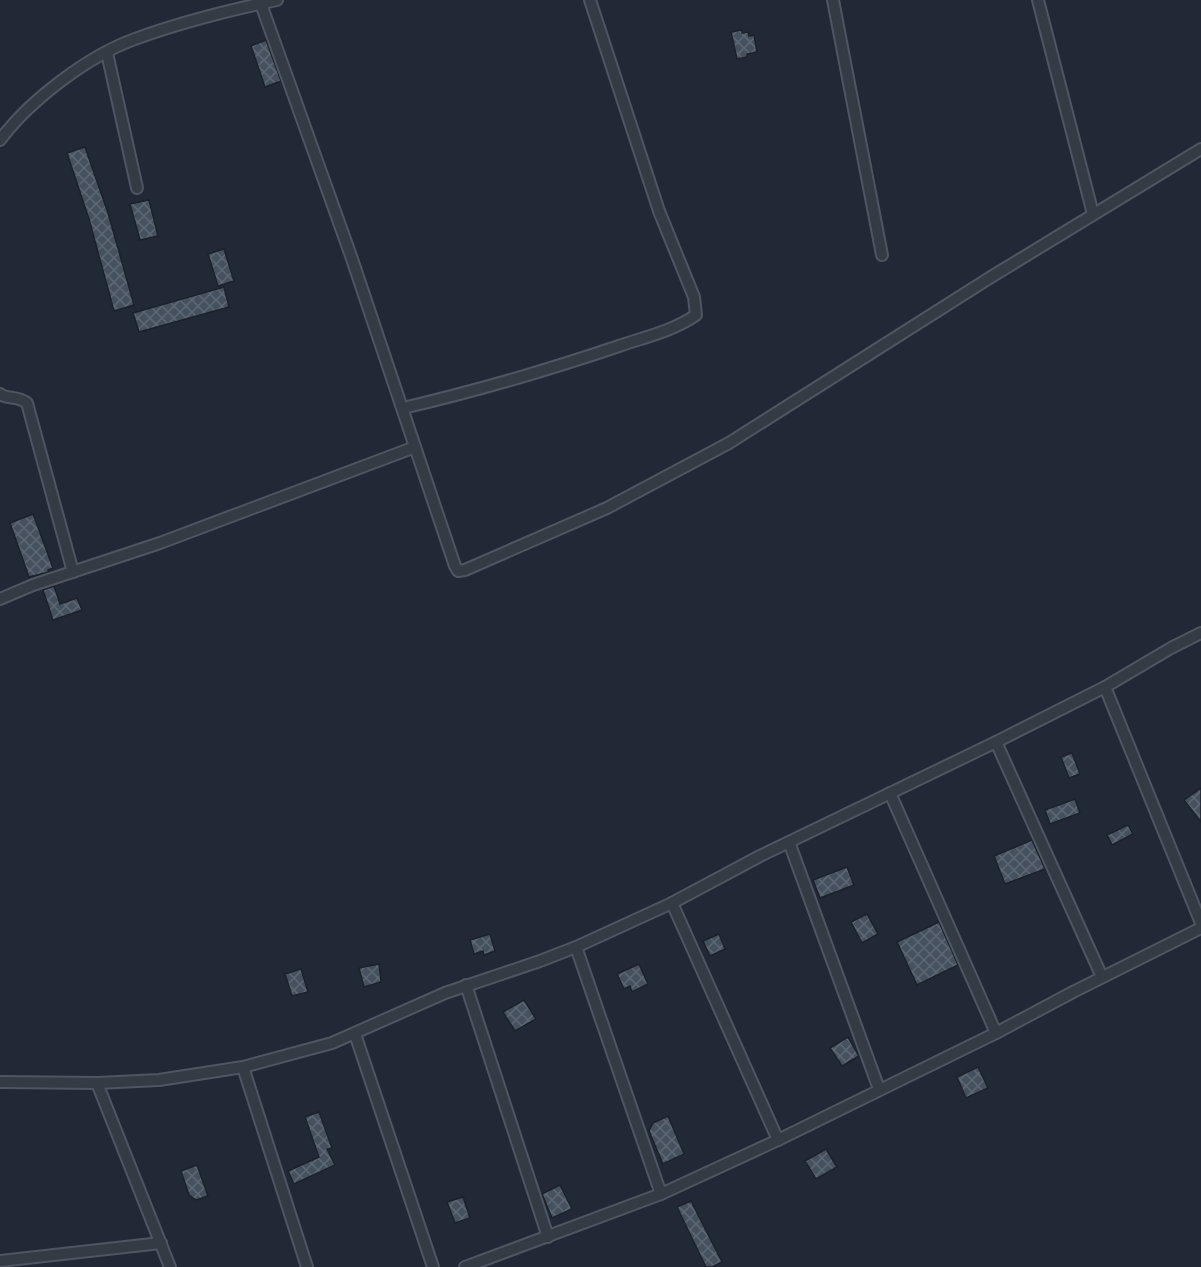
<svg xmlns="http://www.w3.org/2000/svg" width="1201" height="1267" font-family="Manrope,sans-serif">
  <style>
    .building { fill: url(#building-cross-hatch); stroke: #1b222c; stroke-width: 1.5 }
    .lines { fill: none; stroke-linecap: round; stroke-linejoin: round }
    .street-casing { stroke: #4e5661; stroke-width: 14 }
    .street { stroke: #333b45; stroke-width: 10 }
  </style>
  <defs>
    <pattern id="building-cross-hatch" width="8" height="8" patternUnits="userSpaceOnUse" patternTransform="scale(1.5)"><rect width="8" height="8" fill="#46515f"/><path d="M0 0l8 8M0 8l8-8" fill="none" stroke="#5e6874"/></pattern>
  </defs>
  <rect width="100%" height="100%" fill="#202935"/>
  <g class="building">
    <polygon points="742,30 742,33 748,32 749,36 754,35 757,52 747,54 747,57 737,59 731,32"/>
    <polygon points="266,40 281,81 265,87 251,46"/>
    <polygon points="85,147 108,213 134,305 114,311 89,219 67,153"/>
    <polygon points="149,200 158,236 140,240 130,204"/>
    <polygon points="224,249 234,281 218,286 208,254"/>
    <polygon points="224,287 229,307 139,332 133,313"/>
    <polygon points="33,514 53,568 48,570 49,572 29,577 10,523"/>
    <polygon points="54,586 60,604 77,598 82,610 53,620 43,590"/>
    <polygon points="1072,753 1080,774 1069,778 1061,757"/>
    <polygon points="1201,788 1201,822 1184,800"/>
    <polygon points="1075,799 1080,813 1050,824 1045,810"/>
    <polygon points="1128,825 1133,834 1112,845 1107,835"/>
    <polygon points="1032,840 1045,869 1005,884 994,856"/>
    <polygon points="847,867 854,885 820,898 813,880"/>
    <polygon points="867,914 878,934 862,943 851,922"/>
    <polygon points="939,922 958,965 917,985 897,942"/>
    <polygon points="490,934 495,951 484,955 483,951 474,954 470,940"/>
    <polygon points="719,934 725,949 710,956 703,941"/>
    <polygon points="379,964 381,982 364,987 359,968"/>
    <polygon points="639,964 648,984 632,992 630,986 624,989 617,974"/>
    <polygon points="301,969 308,992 292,996 285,974"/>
    <polygon points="524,1000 536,1019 515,1031 503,1012"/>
    <polygon points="848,1037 859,1056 842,1066 830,1048"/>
    <polygon points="978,1067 988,1088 966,1098 957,1077"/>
    <polygon points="319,1112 332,1148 327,1149 335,1165 294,1184 288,1171 319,1157 305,1117"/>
    <polygon points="668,1116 684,1154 663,1164 649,1131 653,1123"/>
    <polygon points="826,1149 837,1167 816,1179 805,1161"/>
    <polygon points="197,1165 208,1196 196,1200 189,1195 181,1171"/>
    <polygon points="560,1185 572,1209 552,1218 542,1194"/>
    <polygon points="463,1197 470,1218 455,1223 447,1202"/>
    <polygon points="691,1201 722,1262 712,1267 706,1267 677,1207"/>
  </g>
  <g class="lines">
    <g class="street-casing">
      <g id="street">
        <polyline points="833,0 882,255"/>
        <polyline points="1038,0 1093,214"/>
        <polyline points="261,4 351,256 455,566 458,571 465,570 607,508 729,443 991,277 1201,149"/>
        <polyline points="107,53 137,188"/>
        <path d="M0,140C30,100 88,56 135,39C181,22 230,10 277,0"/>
        <path d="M0,394C8,400 16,395 27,403L73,572"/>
        <path d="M403,408C476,391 548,370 619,346C645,337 673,331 696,315L694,297L659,211L590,0"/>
        <polyline points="0,599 33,585 160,543 415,447"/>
        <polyline points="1105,687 1201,923"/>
        <polyline points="996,742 1102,977"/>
        <polyline points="890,793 996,1033"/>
        <polyline points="789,842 879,1089"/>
        <polyline points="672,903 778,1140"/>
        <polyline points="576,947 661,1194"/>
        <polyline points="466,985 548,1237"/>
        <polyline points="355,1034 433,1267"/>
        <polyline points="243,1067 307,1267"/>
        <polyline points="0,1082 97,1083 159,1080 243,1067 332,1043 445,993 540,961 576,947 672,903 760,856 996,742 1105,687 1171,648 1201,633"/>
        <polyline points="97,1083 170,1267"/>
        <polyline points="0,1261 161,1243"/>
        <polyline points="465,1267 661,1194 778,1140 996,1033 1073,992 1201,928"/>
      </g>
    </g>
    <use href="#street" class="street"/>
  </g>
</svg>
